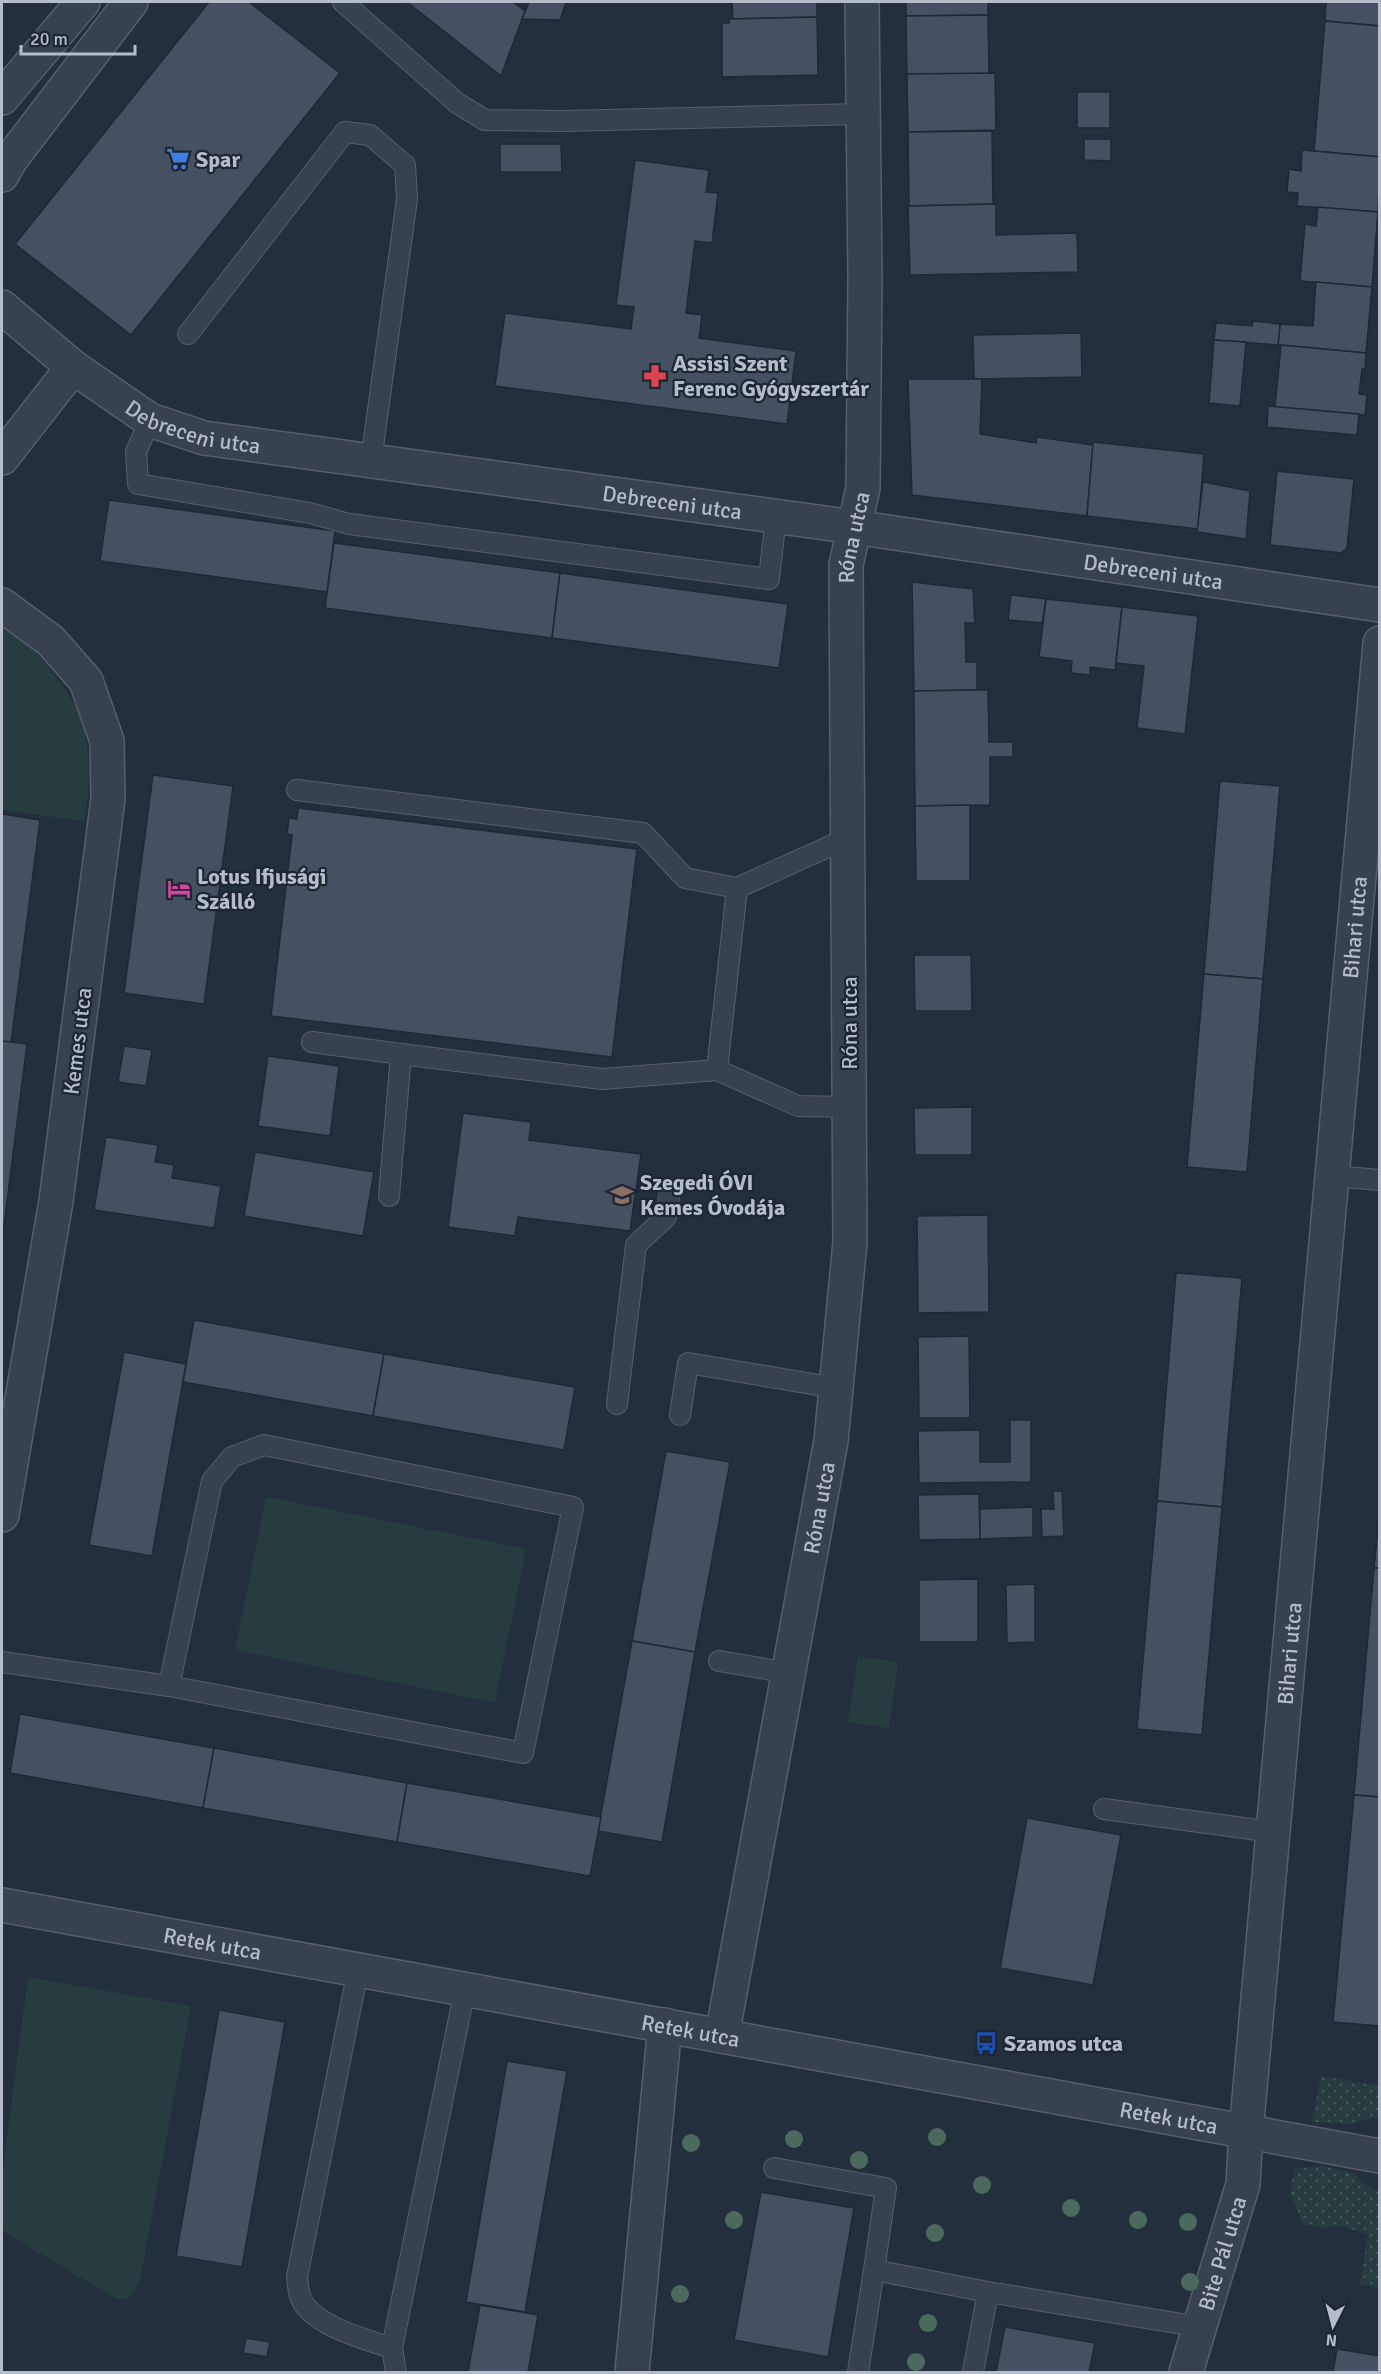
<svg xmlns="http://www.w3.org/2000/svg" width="1381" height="2374" font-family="Signika,sans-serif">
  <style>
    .grass { fill: url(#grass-dots) }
    .park { fill: #263c3f }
    .building { fill: #455162; stroke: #1f2835; stroke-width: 1.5 }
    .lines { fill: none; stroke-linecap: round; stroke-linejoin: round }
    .service-casing { stroke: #565f6c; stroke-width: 22 }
    .minor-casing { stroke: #565f6c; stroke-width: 36 }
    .tertiary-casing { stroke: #565f6c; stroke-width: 36 }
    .service { stroke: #38414e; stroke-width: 20 }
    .minor { stroke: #38414e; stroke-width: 33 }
    .tertiary { stroke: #38414e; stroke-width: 33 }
    .tree { fill: #4b6a5d }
    .labels { text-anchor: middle; stroke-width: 4.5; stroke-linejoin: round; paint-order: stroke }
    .poi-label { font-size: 22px; font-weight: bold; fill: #b4bcc9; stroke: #1d2633; text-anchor: start }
    .street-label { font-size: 22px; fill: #b4bcc9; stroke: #1d2633 }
  </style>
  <defs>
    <pattern id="grass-dots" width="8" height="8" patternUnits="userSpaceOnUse" patternTransform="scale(1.5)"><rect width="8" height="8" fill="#263c3f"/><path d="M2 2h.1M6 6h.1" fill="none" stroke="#435659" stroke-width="1.8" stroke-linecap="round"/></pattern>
  </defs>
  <rect width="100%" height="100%" fill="#242f3e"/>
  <g class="grass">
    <polygon points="1321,2076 1379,2086 1379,2119 1372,2118 1350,2124 1312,2122"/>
    <polygon points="1321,2166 1353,2173 1371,2189 1379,2190 1379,2288 1360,2284 1368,2234 1336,2225 1324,2228 1303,2224 1290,2194 1294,2169"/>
  </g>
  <g class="park">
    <path d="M2,626C31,641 54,671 71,699C75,705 81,712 82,719C90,752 91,789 84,821L2,810Z"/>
    <polygon points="266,1497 526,1549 495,1703 235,1650"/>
    <polygon points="858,1656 898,1662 889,1728 848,1722"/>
    <path d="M28,1977L191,2006L140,2281C134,2293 132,2299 118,2300L2,2231V2175Z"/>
  </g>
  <g class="building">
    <polygon points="209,2 249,2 340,73 131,335 15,244"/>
    <polygon points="407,2 513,2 525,11 501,76"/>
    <polygon points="529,2 566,2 560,20 522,19"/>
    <polygon points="732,2 817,2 817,17 733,19"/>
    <polygon points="906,2 988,2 988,15 906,16"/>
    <polygon points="1326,2 1380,2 1380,26 1325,21"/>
    <polygon points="988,15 989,74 907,74 906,16"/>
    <polygon points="817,17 818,75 722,77 722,23 729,23 729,19"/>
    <polygon points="1325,21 1380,26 1380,157 1314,151"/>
    <polygon points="995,73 996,130 908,132 907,74"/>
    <rect x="1077" y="92" width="33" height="36"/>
    <polygon points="992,131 993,204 909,206 908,132"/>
    <polygon points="1084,139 1111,139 1111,161 1084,160"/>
    <polygon points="500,144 561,144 562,172 500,172"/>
    <polygon points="1302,150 1380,157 1378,212 1297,206 1298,193 1287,192 1289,169 1301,171"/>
    <polygon points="635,160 709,170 706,192 718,193 712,243 695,241 686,313 702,315 699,338 796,351 787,424 495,386 505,313 631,329 634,307 616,305"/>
    <polygon points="996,204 996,235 1077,233 1078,272 910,275 908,206"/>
    <polygon points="1318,207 1378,212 1372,287 1300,281 1305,224 1316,226"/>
    <polygon points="1316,282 1372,287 1366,353 1278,345 1280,324 1313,326"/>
    <polygon points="1253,321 1280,324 1278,345 1214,340 1216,323 1252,326"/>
    <polygon points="1081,333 1082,377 974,379 973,335"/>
    <polygon points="1214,340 1246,342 1240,406 1209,403"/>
    <polygon points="1281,345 1366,353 1365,369 1362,369 1359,394 1367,395 1365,415 1275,407"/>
    <polygon points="908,379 982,379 980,434 1036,443 1037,437 1093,445 1087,516 912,495"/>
    <polygon points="1268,406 1359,414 1357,435 1267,427"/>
    <polygon points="1093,442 1204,454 1198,529 1087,516"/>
    <polygon points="1277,471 1354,479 1347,548 1341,553 1270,545"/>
    <polygon points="1203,482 1250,491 1246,539 1197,532"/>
    <polygon points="109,500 335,531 327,592 100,561"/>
    <polygon points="334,543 560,573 552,638 325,608"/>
    <polygon points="560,573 788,604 779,668 552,638"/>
    <polygon points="912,582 973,589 975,623 965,623 966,662 977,662 977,690 914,691"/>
    <polygon points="1011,595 1046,599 1042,623 1008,620"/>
    <polygon points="1046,599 1122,607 1115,670 1090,667 1090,675 1071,673 1072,661 1039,657"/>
    <polygon points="1122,607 1198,616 1185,734 1137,728 1144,666 1116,663"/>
    <polygon points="977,690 988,690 989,742 1013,742 1013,757 990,757 990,805 915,806 914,691"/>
    <polygon points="153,775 233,786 204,1004 124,993"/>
    <polygon points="1220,781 1280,786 1263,979 1204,974"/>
    <polygon points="970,805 970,881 916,881 915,806"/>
    <polygon points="298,808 637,849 612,1057 271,1016 292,835 287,834 289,818 297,819"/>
    <polygon points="2,814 40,820 11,1043 2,1041"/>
    <polygon points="914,955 971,955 972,1011 915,1011"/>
    <polygon points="1204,974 1263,979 1247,1172 1187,1167"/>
    <polygon points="2,1041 27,1044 2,1241"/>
    <polygon points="124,1046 152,1050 146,1086 118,1082"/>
    <polygon points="268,1056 339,1066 330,1136 258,1126"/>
    <polygon points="972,1107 972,1155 915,1155 914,1108"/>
    <polygon points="463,1113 531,1122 529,1140 641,1154 630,1231 518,1217 515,1236 448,1227"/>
    <polygon points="106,1137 158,1145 155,1162 174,1165 172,1178 221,1186 214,1228 94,1210"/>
    <polygon points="255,1152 374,1172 363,1236 244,1216"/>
    <polygon points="988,1215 989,1312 918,1313 917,1216"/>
    <polygon points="1176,1273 1242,1278 1222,1507 1157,1501"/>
    <polygon points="194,1320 384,1354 373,1416 183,1382"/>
    <polygon points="969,1336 970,1418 919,1418 918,1337"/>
    <polygon points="124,1352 186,1364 152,1556 89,1545"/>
    <polygon points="384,1354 575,1387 564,1450 373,1416"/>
    <polygon points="1010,1420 1031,1420 1031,1482 919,1483 918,1431 980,1430 980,1462 1010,1462"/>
    <polygon points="666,1451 730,1462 695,1652 632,1641"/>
    <polygon points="1053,1491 1062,1491 1064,1536 1042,1537 1041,1509 1054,1509"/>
    <polygon points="979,1494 980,1539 919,1540 918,1495"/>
    <polygon points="1157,1501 1222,1507 1202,1735 1137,1729"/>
    <polygon points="1033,1507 1033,1537 980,1539 980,1509"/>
    <polygon points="1380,1509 1380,1568 1374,1568"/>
    <polygon points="1374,1568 1380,1568 1380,1797 1354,1795"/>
    <polygon points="978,1579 978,1642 919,1642 919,1580"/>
    <polygon points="1035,1584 1035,1642 1007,1643 1006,1585"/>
    <polygon points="632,1641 695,1652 662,1842 598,1831"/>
    <polygon points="20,1714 214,1748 203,1808 10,1773"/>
    <polygon points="214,1748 407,1783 397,1842 203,1808"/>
    <polygon points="407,1783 601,1817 590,1876 397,1842"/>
    <polygon points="1354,1795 1380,1797 1380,2026 1333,2022"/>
    <polygon points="1027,1818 1121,1835 1093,1985 1000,1968"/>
    <polygon points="219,2010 285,2022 242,2267 176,2256"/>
    <polygon points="507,2061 567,2071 525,2312 466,2302"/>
    <polygon points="761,2192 854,2208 828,2357 734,2340"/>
    <polygon points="480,2305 538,2315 528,2372 468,2372"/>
    <polygon points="1005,2327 1095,2343 1089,2372 996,2372"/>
    <polygon points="246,2338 270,2342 267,2357 243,2353"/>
    <polygon points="1337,2349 1380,2356 1380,2372 1333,2372"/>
  </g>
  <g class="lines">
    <g class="service-casing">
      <g id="service">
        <polyline points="343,2 457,103 485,120 562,121 863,114"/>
        <polyline points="188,334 345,132 370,135 405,165 407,199 371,461"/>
        <polyline points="150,420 136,452 138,484 310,513 349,524 769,579 776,516"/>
        <polyline points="297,790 643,833 685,878 737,888"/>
        <polyline points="848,838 737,888 717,1070 798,1106 849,1107"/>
        <polyline points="312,1042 401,1054"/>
        <polyline points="1333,1176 1380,1180"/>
        <polyline points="389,1196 401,1054 602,1079 717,1070"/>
        <polyline points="617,1404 636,1245 666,1217 670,1190"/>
        <polyline points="680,1415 688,1363 836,1388"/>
        <polyline points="719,1661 789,1673"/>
        <polyline points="2,1662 169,1686 523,1753 573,1507 264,1445 232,1457 212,1481 169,1686"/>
        <polyline points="1104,1809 1273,1832"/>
        <path d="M358,1970L297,2277C298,2283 298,2290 300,2296C309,2325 367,2340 392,2348"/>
        <polyline points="774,2168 886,2188 874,2270 988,2292"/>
        <polyline points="396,2372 392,2348 465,1989"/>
        <polyline points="858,2372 874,2270"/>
        <polyline points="973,2372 988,2292 1200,2327"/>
      </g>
    </g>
    <g class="minor-casing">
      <g id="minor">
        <path id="s1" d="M2,307L73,367L150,420L204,438L854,527L1380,605"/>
        <polyline points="2,458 73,367"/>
        <polyline points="2,605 51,641 86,681 107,741 108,799 56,1201 2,1515"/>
        <path id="s2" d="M722,2036L831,1441L850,1242L846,565L863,488L865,278L862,2"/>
        <polyline points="632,2372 665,2025"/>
        <path id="s3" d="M1186,2372L1243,2184L1246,2132L1380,643"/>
      </g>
    </g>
    <g class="tertiary-casing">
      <g id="tertiary">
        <polyline points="2,98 83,2"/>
        <polyline points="2,175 11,159 131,2"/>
        <path id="s4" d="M2,1905L1380,2156"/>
      </g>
    </g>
    <use href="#service" class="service"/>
    <use href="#minor" class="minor"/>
    <use href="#tertiary" class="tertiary"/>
  </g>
  <g class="tree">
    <circle cx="937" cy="2137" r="9"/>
    <circle cx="794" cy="2139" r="9"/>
    <circle cx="691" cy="2143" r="9"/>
    <circle cx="859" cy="2160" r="9"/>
    <circle cx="982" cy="2185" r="9"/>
    <circle cx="1071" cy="2208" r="9"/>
    <circle cx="734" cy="2220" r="9"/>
    <circle cx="1138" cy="2220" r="9"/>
    <circle cx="1188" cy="2222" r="9"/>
    <circle cx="935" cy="2233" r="9"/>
    <circle cx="1190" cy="2282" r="9"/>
    <circle cx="680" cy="2294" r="9"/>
    <circle cx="928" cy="2323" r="9"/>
    <circle cx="916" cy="2362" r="9"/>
  </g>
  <defs>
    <g id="supermarket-bare" transform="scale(1.8)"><path d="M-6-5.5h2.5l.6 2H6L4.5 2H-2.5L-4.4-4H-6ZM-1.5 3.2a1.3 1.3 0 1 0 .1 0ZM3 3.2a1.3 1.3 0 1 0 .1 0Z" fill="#3f7fe0" stroke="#1d2633" stroke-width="2.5" paint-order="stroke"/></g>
    <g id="pharmacy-bare" transform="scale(1.8)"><path d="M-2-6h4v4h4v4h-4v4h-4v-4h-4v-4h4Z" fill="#e0444e" stroke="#1d2633" stroke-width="2.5" paint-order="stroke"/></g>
    <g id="hotel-bare" transform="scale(1.8)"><path d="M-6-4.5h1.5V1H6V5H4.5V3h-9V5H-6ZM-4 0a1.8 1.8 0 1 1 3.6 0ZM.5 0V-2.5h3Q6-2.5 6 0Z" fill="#d1479c" stroke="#1d2633" stroke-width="2.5" paint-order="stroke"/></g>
    <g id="school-bare" transform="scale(1.8)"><path d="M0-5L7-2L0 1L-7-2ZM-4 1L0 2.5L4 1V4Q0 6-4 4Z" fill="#8d6e63" stroke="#1d2633" stroke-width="2.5" paint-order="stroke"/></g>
    <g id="bus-bare" transform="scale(1.8)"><path d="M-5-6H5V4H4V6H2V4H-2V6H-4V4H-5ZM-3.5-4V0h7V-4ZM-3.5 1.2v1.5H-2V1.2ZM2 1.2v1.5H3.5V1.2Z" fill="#1a4fb4" stroke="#1d2633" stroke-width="2.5" paint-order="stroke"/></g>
  </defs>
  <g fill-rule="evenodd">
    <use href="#supermarket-bare" x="178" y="159"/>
    <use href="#pharmacy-bare" x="655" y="376"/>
    <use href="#hotel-bare" x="179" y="889"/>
    <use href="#school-bare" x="622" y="1195"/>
    <use href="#bus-bare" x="986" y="2043"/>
  </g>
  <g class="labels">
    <g class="poi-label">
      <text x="196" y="167">Spar</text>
      <text x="673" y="371">Assisi Szent<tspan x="673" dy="25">Ferenc Gyógyszertár</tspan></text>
      <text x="197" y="884">Lotus Ifjusági<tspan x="197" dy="25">Szálló</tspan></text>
      <text x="640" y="1190">Szegedi ÓVI<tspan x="640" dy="25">Kemes Óvodája</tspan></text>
      <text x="1004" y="2051">Szamos utca</text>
    </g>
    <g class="street-label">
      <text dy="8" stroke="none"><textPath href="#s1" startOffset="230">Debreceni utca</textPath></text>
      <text dy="8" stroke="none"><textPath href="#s1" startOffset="716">Debreceni utca</textPath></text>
      <text dy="8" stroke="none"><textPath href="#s2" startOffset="1510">Róna utca</textPath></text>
      <text dy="8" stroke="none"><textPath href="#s1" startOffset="1202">Debreceni utca</textPath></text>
      <text dy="8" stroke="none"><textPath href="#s3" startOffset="1458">Bihari utca</textPath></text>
      <text transform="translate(849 1023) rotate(-90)" y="8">Róna utca</text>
      <text transform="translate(77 1041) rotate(-83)" y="8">Kemes utca</text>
      <text dy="8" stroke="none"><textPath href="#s2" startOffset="537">Róna utca</textPath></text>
      <text dy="8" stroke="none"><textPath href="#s3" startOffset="729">Bihari utca</textPath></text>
      <text dy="8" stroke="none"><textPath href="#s4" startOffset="214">Retek utca</textPath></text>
      <text dy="8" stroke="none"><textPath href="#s4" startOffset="700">Retek utca</textPath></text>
      <text dy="8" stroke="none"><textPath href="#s4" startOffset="1186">Retek utca</textPath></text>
      <text dy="8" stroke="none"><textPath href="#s3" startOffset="124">Bite Pál utca</textPath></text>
    </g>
  </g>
  <rect width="1381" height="2374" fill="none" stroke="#b4bcc9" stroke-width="6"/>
  <g transform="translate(1333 2326) rotate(186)" stroke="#1d2633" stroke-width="4.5" paint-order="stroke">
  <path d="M0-4.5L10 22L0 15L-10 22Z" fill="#b4bcc9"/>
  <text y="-9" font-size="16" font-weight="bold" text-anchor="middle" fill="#b4bcc9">N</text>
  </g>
  <path d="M21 45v9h114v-9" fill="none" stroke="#b4bcc9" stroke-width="3"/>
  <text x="30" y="45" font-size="18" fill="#b4bcc9" stroke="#1d2633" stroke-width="4.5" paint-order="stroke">20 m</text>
</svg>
